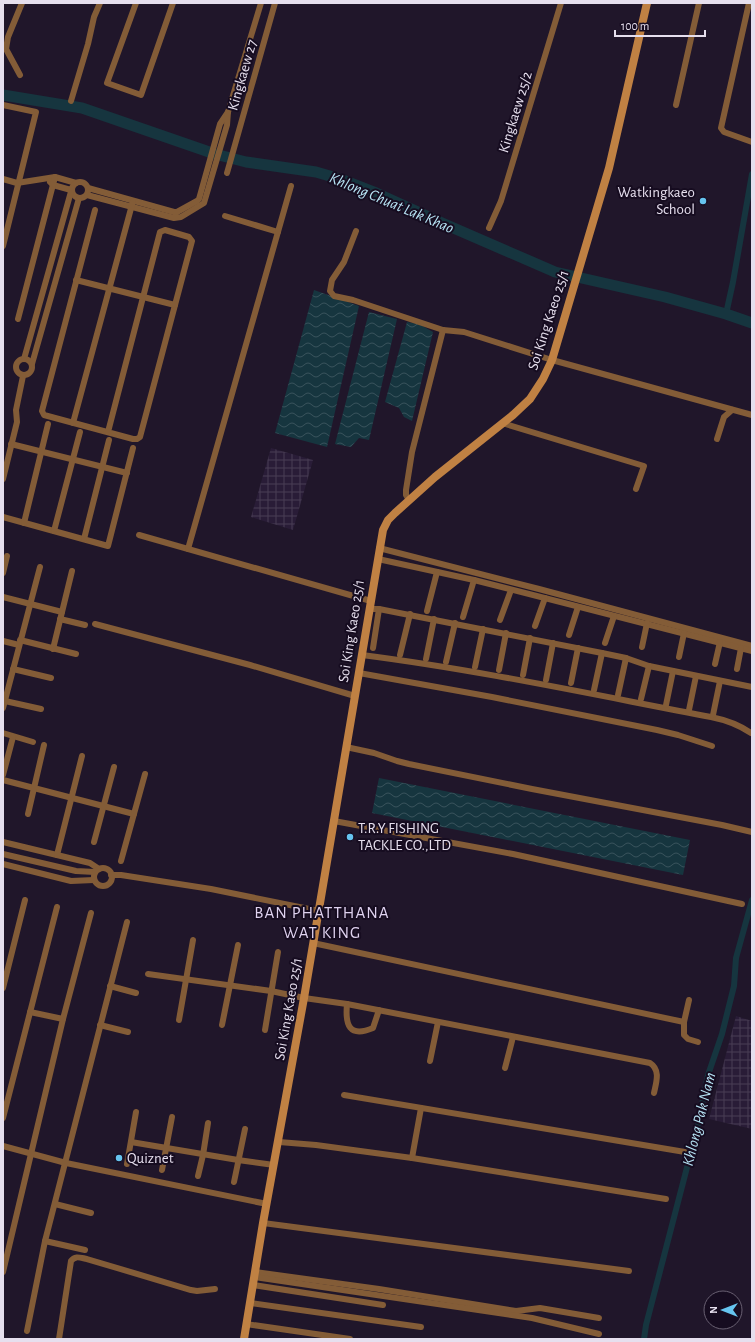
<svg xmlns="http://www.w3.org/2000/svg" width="755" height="1342" font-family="'Alegreya Sans',sans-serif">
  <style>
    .industrial { fill: url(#industrial-grid) }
    .water { fill: url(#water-waves) }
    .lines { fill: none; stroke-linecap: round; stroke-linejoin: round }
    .canal { stroke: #16353f; stroke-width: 6 }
    .river { stroke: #16353f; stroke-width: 11 }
    .street { stroke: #835c37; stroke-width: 6 }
    .secondary { stroke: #c08143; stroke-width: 8 }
    .poi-dot { fill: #66c4ef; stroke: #160c20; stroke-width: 1.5 }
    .labels { text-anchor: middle; stroke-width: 4; stroke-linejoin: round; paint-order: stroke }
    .street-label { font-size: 15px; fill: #e6dfee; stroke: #160c20 }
    .poi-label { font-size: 15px; fill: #e6dfee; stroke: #160c20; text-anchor: start }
    .water-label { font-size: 16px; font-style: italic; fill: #b7e4f5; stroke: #160c20 }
    .quarter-label { font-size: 17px; letter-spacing: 1px; fill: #dfd2ef; stroke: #160c20 }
  </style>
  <defs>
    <pattern id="industrial-grid" width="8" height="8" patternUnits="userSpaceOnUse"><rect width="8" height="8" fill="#291c37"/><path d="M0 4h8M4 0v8" fill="none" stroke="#483d54"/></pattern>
    <pattern id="water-waves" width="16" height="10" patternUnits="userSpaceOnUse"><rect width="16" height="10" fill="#16353f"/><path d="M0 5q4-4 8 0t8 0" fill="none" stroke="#38525b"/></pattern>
  </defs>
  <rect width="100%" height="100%" fill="#20162a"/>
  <g class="industrial">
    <polygon points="271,448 313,460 293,530 251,517"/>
    <polygon points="736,1016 752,1021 752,1129 709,1119"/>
  </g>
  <g class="water">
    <polygon points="314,290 359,306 327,447 275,433"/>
    <polygon points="369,312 397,319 369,440 359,438 351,447 335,444"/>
    <polygon points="407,322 419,324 433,332 412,421 404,417 399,408 385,402"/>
    <polygon points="379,778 690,840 683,875 372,813"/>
  </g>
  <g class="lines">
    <g class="canal">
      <polyline points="726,314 733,282 752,174"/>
      <polyline points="644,1339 646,1325 697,1129 708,1075 722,1034 734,986 736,958 752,900"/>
    </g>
    <polyline class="river" points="3,95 82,108 215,154 246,162 316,172 340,179 376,193 442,223 555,272 665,297 726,314 752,323"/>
    <g class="street">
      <polyline points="136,3 107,83 141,95 173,3"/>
      <polyline points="749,3 721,128 724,132 752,142"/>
      <polyline points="20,75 6,49 8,37 22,3"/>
      <polyline points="71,101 88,44 94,17 100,3"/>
      <polyline points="3,105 36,112 3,246"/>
      <polyline points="676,105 699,3"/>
      <polyline points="227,173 275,3"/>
      <polyline points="3,179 17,183 55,177 76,183"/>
      <circle cx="80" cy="190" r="8"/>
      <polyline points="50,182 53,185 71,190"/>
      <polyline points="88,188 174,212 177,212 197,201 199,199 220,124 228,112"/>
      <polyline points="87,195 174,218 181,217 204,203 227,125 228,112 261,3"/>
      <polyline points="95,210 42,411 44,415 133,439 137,439 140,437 192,241 189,237 165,230 160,232 108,432"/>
      <polyline points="225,216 278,232"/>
      <polyline points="489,228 501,201 561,3"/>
      <polyline points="356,231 344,262 332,280 330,291 334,296 353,300 443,330 464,332 552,360 752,415"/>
      <polyline points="76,280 175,305"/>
      <polyline points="18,319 55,177"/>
      <circle cx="24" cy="367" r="8"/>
      <polyline points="24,359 72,188"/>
      <polyline points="32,364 79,198"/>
      <polyline points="73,423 133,201"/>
      <polyline points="502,423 644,466 636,489"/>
      <polyline points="717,439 724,417 732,410"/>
      <polyline points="11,444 127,473"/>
      <polyline points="3,479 17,422 16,410 23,376"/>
      <polyline points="409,500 406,495 406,490 412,452 443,330"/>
      <polyline points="3,517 108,546 133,448"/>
      <polyline points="24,523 48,424"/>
      <polyline points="54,531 80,432"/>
      <polyline points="139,535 371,601"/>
      <polyline points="84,539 109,440"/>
      <polyline points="379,548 539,589 752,646"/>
      <polyline points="188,549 291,186"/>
      <polyline points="378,559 474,580 752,651"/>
      <polyline points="3,573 7,556"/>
      <polyline points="3,597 62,612"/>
      <polyline points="369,609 379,609 602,653 626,658 649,666 752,687"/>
      <polyline points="427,611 437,572"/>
      <polyline points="463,617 474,580"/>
      <polyline points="60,619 85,625"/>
      <polyline points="500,620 511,590"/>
      <polyline points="95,624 250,665 355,696"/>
      <polyline points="535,626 545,598"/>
      <polyline points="569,635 578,607"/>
      <polyline points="20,640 76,654"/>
      <polyline points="3,641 19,645"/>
      <polyline points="605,643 614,616"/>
      <polyline points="642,647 647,623"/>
      <polyline points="373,648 379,609"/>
      <polyline points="53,649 72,571"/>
      <path d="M362,655C479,670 595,695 711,717C726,720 738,724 751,733"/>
      <polyline points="400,655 410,614"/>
      <polyline points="679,657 684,633"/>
      <polyline points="426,659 434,619"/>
      <polyline points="446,662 455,623"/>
      <polyline points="715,664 720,642"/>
      <polyline points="475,667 483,629"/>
      <polyline points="13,669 51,678"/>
      <polyline points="737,669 741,648"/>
      <polyline points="499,670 506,633"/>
      <polyline points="359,673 492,697 657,730 678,735 712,746"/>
      <polyline points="523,675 530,638"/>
      <polyline points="546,680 553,643"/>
      <polyline points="571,683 578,648"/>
      <polyline points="594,690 602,653"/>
      <polyline points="618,695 626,658"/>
      <polyline points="641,699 649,666"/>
      <polyline points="5,701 41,709"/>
      <polyline points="666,705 673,671"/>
      <polyline points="3,708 40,567"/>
      <polyline points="689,710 696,676"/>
      <polyline points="713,715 720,681"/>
      <polyline points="3,733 33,742"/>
      <polyline points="346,747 374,753 397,761 409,764 532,789 722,825 752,832"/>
      <polyline points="3,775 13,737"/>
      <polyline points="3,780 134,814"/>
      <polyline points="28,814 44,745"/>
      <polyline points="334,821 513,854 742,904"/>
      <polyline points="3,842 90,863 99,869"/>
      <polyline points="94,842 114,767"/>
      <polyline points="3,854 76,871 95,872"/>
      <polyline points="57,855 82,756"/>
      <polyline points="121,861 145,774"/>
      <polyline points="3,864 71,881 94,880"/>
      <circle cx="103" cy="877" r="9"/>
      <polyline points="111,875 121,875 211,889 319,911"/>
      <polyline points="313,943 684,1022"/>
      <path d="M148,974L271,991L304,998L347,1004L650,1063C661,1070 656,1083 654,1093"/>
      <polyline points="110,986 136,993"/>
      <polyline points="3,988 25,900"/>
      <polyline points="689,1000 684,1022 684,1035 688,1039 698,1042"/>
      <path d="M347,1004C345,1025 349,1038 373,1028L379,1010"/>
      <polyline points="30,1012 63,1019"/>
      <polyline points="179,1020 193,940"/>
      <polyline points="100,1025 128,1032"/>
      <polyline points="222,1025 238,945"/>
      <polyline points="265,1030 278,952"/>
      <polyline points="430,1061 438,1022"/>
      <polyline points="505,1068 513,1037"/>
      <polyline points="344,1095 685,1152"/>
      <polyline points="3,1118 57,907"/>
      <polyline points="131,1142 238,1160 274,1165"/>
      <polyline points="279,1142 316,1145 412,1158 666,1199"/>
      <polyline points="3,1146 66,1163 267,1204"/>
      <polyline points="412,1158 421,1108"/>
      <polyline points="127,1164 136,1112"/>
      <polyline points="162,1170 172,1117"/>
      <polyline points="198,1176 203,1155 208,1123"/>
      <polyline points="234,1182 245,1129"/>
      <polyline points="55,1204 91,1213"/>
      <polyline points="263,1223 629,1271"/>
      <polyline points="45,1241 85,1250"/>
      <polyline points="3,1272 63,1019 91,913"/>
      <polyline points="255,1272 379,1289 516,1311 540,1308 599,1318"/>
      <polyline points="254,1277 532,1318 599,1334"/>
      <polyline points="253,1285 383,1305"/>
      <polyline points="250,1303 421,1327"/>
      <polyline points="246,1324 350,1339"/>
      <polyline points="27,1331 45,1241 127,922"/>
      <path d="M59,1339L71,1261C75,1255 81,1258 87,1259L191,1290L197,1291L215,1289"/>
    </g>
    <polyline class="secondary" points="244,1339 263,1223 304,998 383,530 388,520 395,513 435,477 513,415 530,399 543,379 552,360 609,168 647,3"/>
  </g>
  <g class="poi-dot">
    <circle cx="703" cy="201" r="4"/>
    <circle cx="350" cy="837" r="4"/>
    <circle cx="119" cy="1158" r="4"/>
  </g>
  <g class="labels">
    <g class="street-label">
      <text transform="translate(242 75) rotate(-74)" y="5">Kingkaew 27</text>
      <text transform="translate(515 112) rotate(-73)" y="5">Kingkaew 25/2</text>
      <text transform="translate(548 320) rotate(-72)" y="5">Soi King Kaeo 25/1</text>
      <text transform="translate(351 631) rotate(-81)" y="5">Soi King Kaeo 25/1</text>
      <text transform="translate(288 1009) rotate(-80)" y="5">Soi King Kaeo 25/1</text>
    </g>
    <g class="poi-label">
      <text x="695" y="197" text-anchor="end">Watkingkaeo<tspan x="695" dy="17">School</tspan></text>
      <text x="358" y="833">T.R.Y FISHING<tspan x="358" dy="17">TACKLE CO.,LTD</tspan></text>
      <text x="127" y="1163">Quiznet</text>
    </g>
    <g class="water-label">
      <text transform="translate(392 202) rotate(23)" y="6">Khlong Chuat Lak Khao</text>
      <text transform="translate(698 1119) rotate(-76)" y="6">Khlong Pak Nam</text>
    </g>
    <g class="quarter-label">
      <text x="322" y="918">BAN PHATTHANA<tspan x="322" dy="20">WAT KING</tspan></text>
    </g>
  </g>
  <rect width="755" height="1342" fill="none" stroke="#e6dfee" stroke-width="8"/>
  <g transform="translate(723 1310) rotate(270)"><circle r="19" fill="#160c20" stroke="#696072"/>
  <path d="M0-3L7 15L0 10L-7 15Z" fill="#66c4ef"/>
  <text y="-6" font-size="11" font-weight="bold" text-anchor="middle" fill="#e6dfee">N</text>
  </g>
  <path d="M615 30v6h90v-6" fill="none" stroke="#e6dfee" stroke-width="2"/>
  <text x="621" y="30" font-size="12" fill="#e6dfee" stroke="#160c20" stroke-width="3" paint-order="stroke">100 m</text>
</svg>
